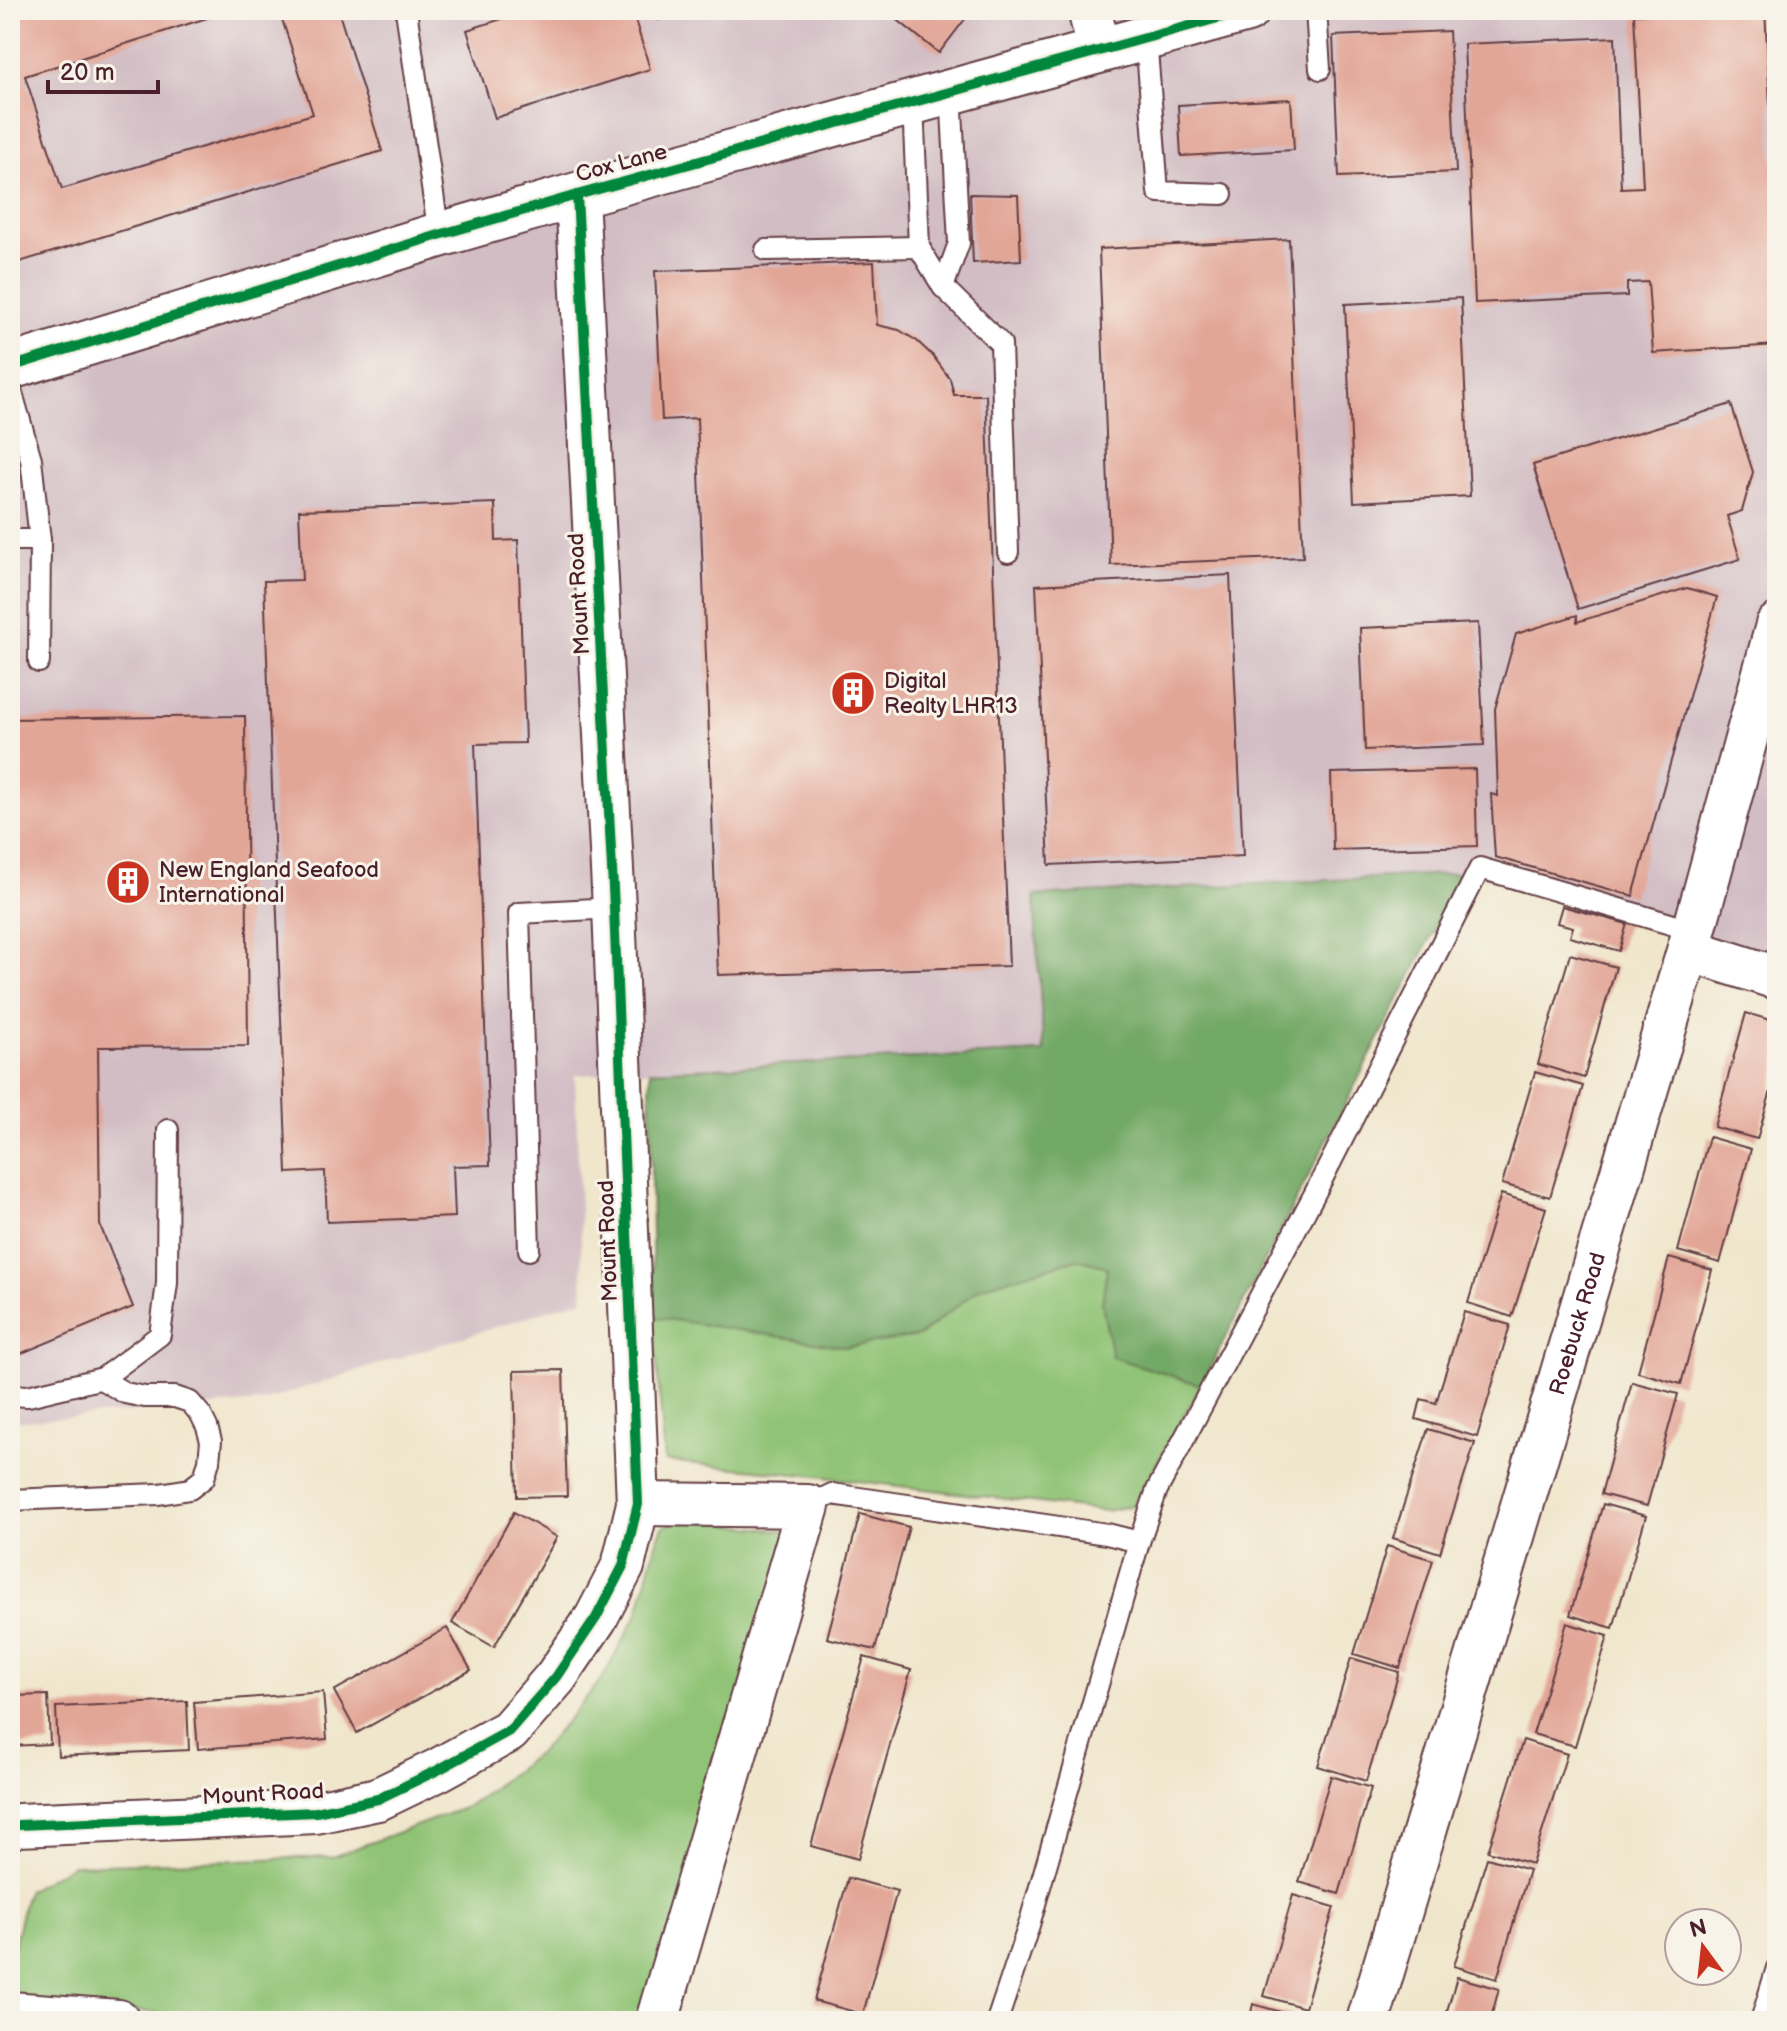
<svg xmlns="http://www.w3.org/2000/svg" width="1787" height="2031" font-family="'Balsamiq Sans',sans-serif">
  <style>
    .industrial { fill: #d2bdc5 }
    .green { fill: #8fc375; stroke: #6c7150; stroke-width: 2 }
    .forest { fill: #73a966; stroke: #5e6448; stroke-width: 2 }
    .building { fill: #e2a697 }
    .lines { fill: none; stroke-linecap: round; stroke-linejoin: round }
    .service-casing { stroke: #633d43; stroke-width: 24 }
    .minor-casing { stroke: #633d43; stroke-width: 46 }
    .tertiary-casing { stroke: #633d43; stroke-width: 48 }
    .service { stroke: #fff; stroke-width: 20 }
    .minor { stroke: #fff; stroke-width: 42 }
    .tertiary { stroke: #fff; stroke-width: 44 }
    .cycleway-casing { stroke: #f7f3e8; stroke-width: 15 }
    .cycleway { stroke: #00873e; stroke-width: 10 }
    .labels { text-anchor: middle; stroke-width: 6; stroke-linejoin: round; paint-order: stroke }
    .street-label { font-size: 22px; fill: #4a1f2b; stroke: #f7f3e8 }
    .poi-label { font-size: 22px; fill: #4a1f2b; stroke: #f7f3e8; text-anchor: start }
  </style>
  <rect width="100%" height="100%" fill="#f7f3e8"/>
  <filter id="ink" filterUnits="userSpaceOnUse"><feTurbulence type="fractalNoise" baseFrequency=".0125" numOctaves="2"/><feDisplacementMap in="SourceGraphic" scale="16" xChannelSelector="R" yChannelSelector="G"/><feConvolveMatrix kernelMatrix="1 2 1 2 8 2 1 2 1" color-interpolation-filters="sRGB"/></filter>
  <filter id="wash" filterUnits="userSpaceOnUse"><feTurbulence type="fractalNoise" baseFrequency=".006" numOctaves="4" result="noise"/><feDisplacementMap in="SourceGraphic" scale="32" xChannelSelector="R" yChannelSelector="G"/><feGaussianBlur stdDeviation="1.8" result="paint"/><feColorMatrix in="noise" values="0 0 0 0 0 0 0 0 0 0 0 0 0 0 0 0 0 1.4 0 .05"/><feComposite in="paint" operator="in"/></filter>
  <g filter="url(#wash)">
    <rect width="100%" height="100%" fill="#f0e6cc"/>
    <polygon class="industrial" points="10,10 1777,10 1777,968 1493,879 1464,873 1034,896 1045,1052 575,1075 583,1299 260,1402 10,1422"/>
    <g class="green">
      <polygon points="1464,873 1201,1385 1133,1505 1106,1511 816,1476 665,1461 653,1317 650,1071 1044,1052 1034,896"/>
      <polygon points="681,1519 802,1533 649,2021 250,2021 10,2000 10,1963 27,1891 72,1865 332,1857 469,1806 541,1751 602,1679 638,1613 656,1543 663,1527"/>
    </g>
    <polygon class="forest" points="1464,873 1201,1385 1112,1357 1102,1303 1107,1267 1077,1259 981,1287 919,1336 847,1347 653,1317 650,1071 1044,1052 1034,896"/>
    <g id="blocks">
      <g class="building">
        <polygon points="10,10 232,10 25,76 62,189 313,114 279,10 338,10 382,151 10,265"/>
        <polygon points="530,10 632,10 650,69 495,118 467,30"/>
        <polygon points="655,10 686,10 686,11 658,20"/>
        <polygon points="885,10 972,10 939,53"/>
        <polygon points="1670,10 1765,10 1777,237 1777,345 1653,353 1648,282 1627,283 1627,296 1475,303 1464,44 1615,37 1621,188 1643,187 1634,14 1670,13"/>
        <polygon points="1449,31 1456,172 1339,177 1333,36"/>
        <polygon points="1291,99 1294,150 1181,156 1178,105"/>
        <polygon points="970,194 1018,195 1021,260 973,263"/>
        <polygon points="1289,239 1303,557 1111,565 1099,249"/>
        <polygon points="874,262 877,325 899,330 917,341 933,356 950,379 954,395 986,395 1009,966 718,975 697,418 662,420 655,271"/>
        <polygon points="1461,298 1470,496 1354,502 1345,304"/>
        <polygon points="1731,404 1753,472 1742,511 1727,516 1740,559 1578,609 1533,465"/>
        <polygon points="495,503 496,541 518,540 525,743 475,744 490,1165 453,1166 455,1217 327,1222 325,1171 287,1173 264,581 302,580 299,510"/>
        <polygon points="1230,575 1243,856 1049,865 1036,585"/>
        <polygon points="1687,588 1717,597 1633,896 1495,857 1491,794 1498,796 1495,709 1516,634 1577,615 1577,622"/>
        <polygon points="1478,623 1484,745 1365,750 1360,628"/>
        <polygon points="245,716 248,1046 98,1047 100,1225 133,1307 10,1358 10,719"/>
        <polygon points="1475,769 1477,846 1333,850 1331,773"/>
        <polygon points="1562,906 1627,924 1619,951 1570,937 1573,927 1557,923"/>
        <polygon points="1570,954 1616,967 1584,1078 1538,1064"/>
        <polygon points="1746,1013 1777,1022 1777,1070 1757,1139 1714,1127"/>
        <polygon points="1535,1072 1583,1086 1550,1197 1502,1184"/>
        <polygon points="1709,1137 1751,1149 1720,1263 1678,1251"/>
        <polygon points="1501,1194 1546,1208 1512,1317 1468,1303"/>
        <polygon points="1669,1258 1712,1270 1681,1384 1638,1372"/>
        <polygon points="1464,1312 1510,1325 1477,1437 1416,1419 1421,1399 1436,1403"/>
        <polygon points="563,1370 567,1496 517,1497 514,1371"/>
        <polygon points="1632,1382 1678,1394 1647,1506 1601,1494"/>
        <polygon points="1428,1429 1475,1443 1440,1553 1393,1538"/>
        <polygon points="1603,1504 1646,1516 1613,1628 1570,1615"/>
        <polygon points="514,1512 557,1537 494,1647 452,1623"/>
        <polygon points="860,1514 909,1527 875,1650 827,1638"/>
        <polygon points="1387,1546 1433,1560 1400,1668 1354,1654"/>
        <polygon points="1567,1623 1608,1636 1575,1746 1533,1734"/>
        <polygon points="447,1628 471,1670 357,1733 334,1691"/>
        <polygon points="864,1657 911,1670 858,1859 811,1846"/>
        <polygon points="1351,1658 1399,1672 1366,1781 1318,1766"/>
        <polygon points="323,1692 327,1739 198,1749 194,1702"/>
        <polygon points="48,1695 50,1744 10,1746 10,1696"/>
        <polygon points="187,1701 189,1750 58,1756 56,1707"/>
        <polygon points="1523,1740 1567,1754 1532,1864 1488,1851"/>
        <polygon points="1331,1776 1371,1788 1339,1894 1299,1882"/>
        <polygon points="1487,1858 1529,1870 1497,1979 1454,1966"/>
        <polygon points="848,1878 897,1891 863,2014 814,2001"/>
        <polygon points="1293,1895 1334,1907 1305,2008 1264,1996"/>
        <polygon points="1457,1977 1499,1989 1490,2021 1444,2021"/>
        <polygon points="1253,2004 1295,2016 1294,2021 1249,2021"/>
      </g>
    </g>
  </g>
  <g filter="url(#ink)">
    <use href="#blocks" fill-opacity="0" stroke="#633d43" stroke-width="2"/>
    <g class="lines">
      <g class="service-casing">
        <g id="service">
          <polyline points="406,10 439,235"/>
          <polyline points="1316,10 1320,69"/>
          <polyline points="1146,37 1158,192 1222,194"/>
          <polyline points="913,102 919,247 943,287 959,243 951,91"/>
          <polyline points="766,250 919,247"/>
          <polyline points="943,287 1001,344 1008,552"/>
          <polyline points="10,386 31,459 40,540 39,662"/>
          <polyline points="10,540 40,540"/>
          <polyline points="529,1250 519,913 614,908"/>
          <polyline points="10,1395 28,1396 103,1378 160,1335 167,1283 168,1130"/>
          <polyline points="10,1500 159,1494 190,1489 204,1478 209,1461 211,1441 207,1427 201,1415 190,1402 175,1397 145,1397 125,1393 101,1379"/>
          <polyline points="808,1506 832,1494 1107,1534 1139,1542"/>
          <polyline points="997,2021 1029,1925 1139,1542 1157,1490 1314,1195 1480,868 1694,931"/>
          <polyline points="1761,2021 1777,1968"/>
        </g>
      </g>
      <g class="minor-casing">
        <g id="minor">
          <polyline points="1089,10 1100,51"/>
          <polyline points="1689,950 1777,978"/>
          <polyline points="638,1504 808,1506 657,2021"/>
          <polyline points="10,1828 19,1825 316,1812 378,1799 438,1770 509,1731 556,1677 596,1618 623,1566 638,1504 614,908 577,195"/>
          <polyline points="10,2013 118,2021"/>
          <path id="s1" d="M1368,2021L1694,931L1777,625"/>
        </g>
      </g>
      <g class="tertiary-casing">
        <polyline id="tertiary" points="10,367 439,235 577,195 1247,10"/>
      </g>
      <use href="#service" class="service"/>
      <use href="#minor" class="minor"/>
      <use href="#tertiary" class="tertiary"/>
      <g class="cycleway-casing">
        <g id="cycleway">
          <polyline points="10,367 439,235 577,195 1247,10"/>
          <polyline points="10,1828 19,1825 316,1812 378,1799 438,1770 509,1731 556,1677 596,1618 623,1566 638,1504 614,908 577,195"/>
        </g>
      </g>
      <use href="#cycleway" class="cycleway"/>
    </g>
  </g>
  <defs>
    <g id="building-disc" transform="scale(2.3)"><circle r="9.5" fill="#c8321e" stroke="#f7f3e8"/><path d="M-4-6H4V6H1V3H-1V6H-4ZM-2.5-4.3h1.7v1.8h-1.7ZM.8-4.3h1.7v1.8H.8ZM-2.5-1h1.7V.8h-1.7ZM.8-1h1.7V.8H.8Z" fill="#fff"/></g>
  </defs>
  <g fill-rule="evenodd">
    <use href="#building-disc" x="853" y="693"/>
    <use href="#building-disc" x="128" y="882"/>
  </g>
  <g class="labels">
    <g class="street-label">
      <text transform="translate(621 162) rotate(-15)" y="8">Cox Lane</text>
      <text transform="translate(578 594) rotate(-93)" y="8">Mount Road</text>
      <text transform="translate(607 1241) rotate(-92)" y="8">Mount Road</text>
      <text dy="8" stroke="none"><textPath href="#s1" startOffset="728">Roebuck Road</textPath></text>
      <text transform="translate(263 1793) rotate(-3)" y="8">Mount Road</text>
    </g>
    <g class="poi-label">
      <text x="884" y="688">Digital<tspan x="884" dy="25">Realty LHR13</tspan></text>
      <text x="159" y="877">New England Seafood<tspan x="159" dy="25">International</tspan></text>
    </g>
  </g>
  <rect width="1787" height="2031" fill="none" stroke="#f7f3e8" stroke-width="40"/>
  <g transform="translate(1703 1947) rotate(345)"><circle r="38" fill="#f7f3e8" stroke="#b29e9c" stroke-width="2"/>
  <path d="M0-6L14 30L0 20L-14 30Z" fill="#c8321e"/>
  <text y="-12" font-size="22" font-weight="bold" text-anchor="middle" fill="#4a1f2b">N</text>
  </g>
  <path d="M48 80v12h110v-12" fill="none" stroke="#4a1f2b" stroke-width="4"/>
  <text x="60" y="80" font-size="24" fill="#4a1f2b" stroke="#f7f3e8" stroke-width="6" paint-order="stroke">20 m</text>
</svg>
